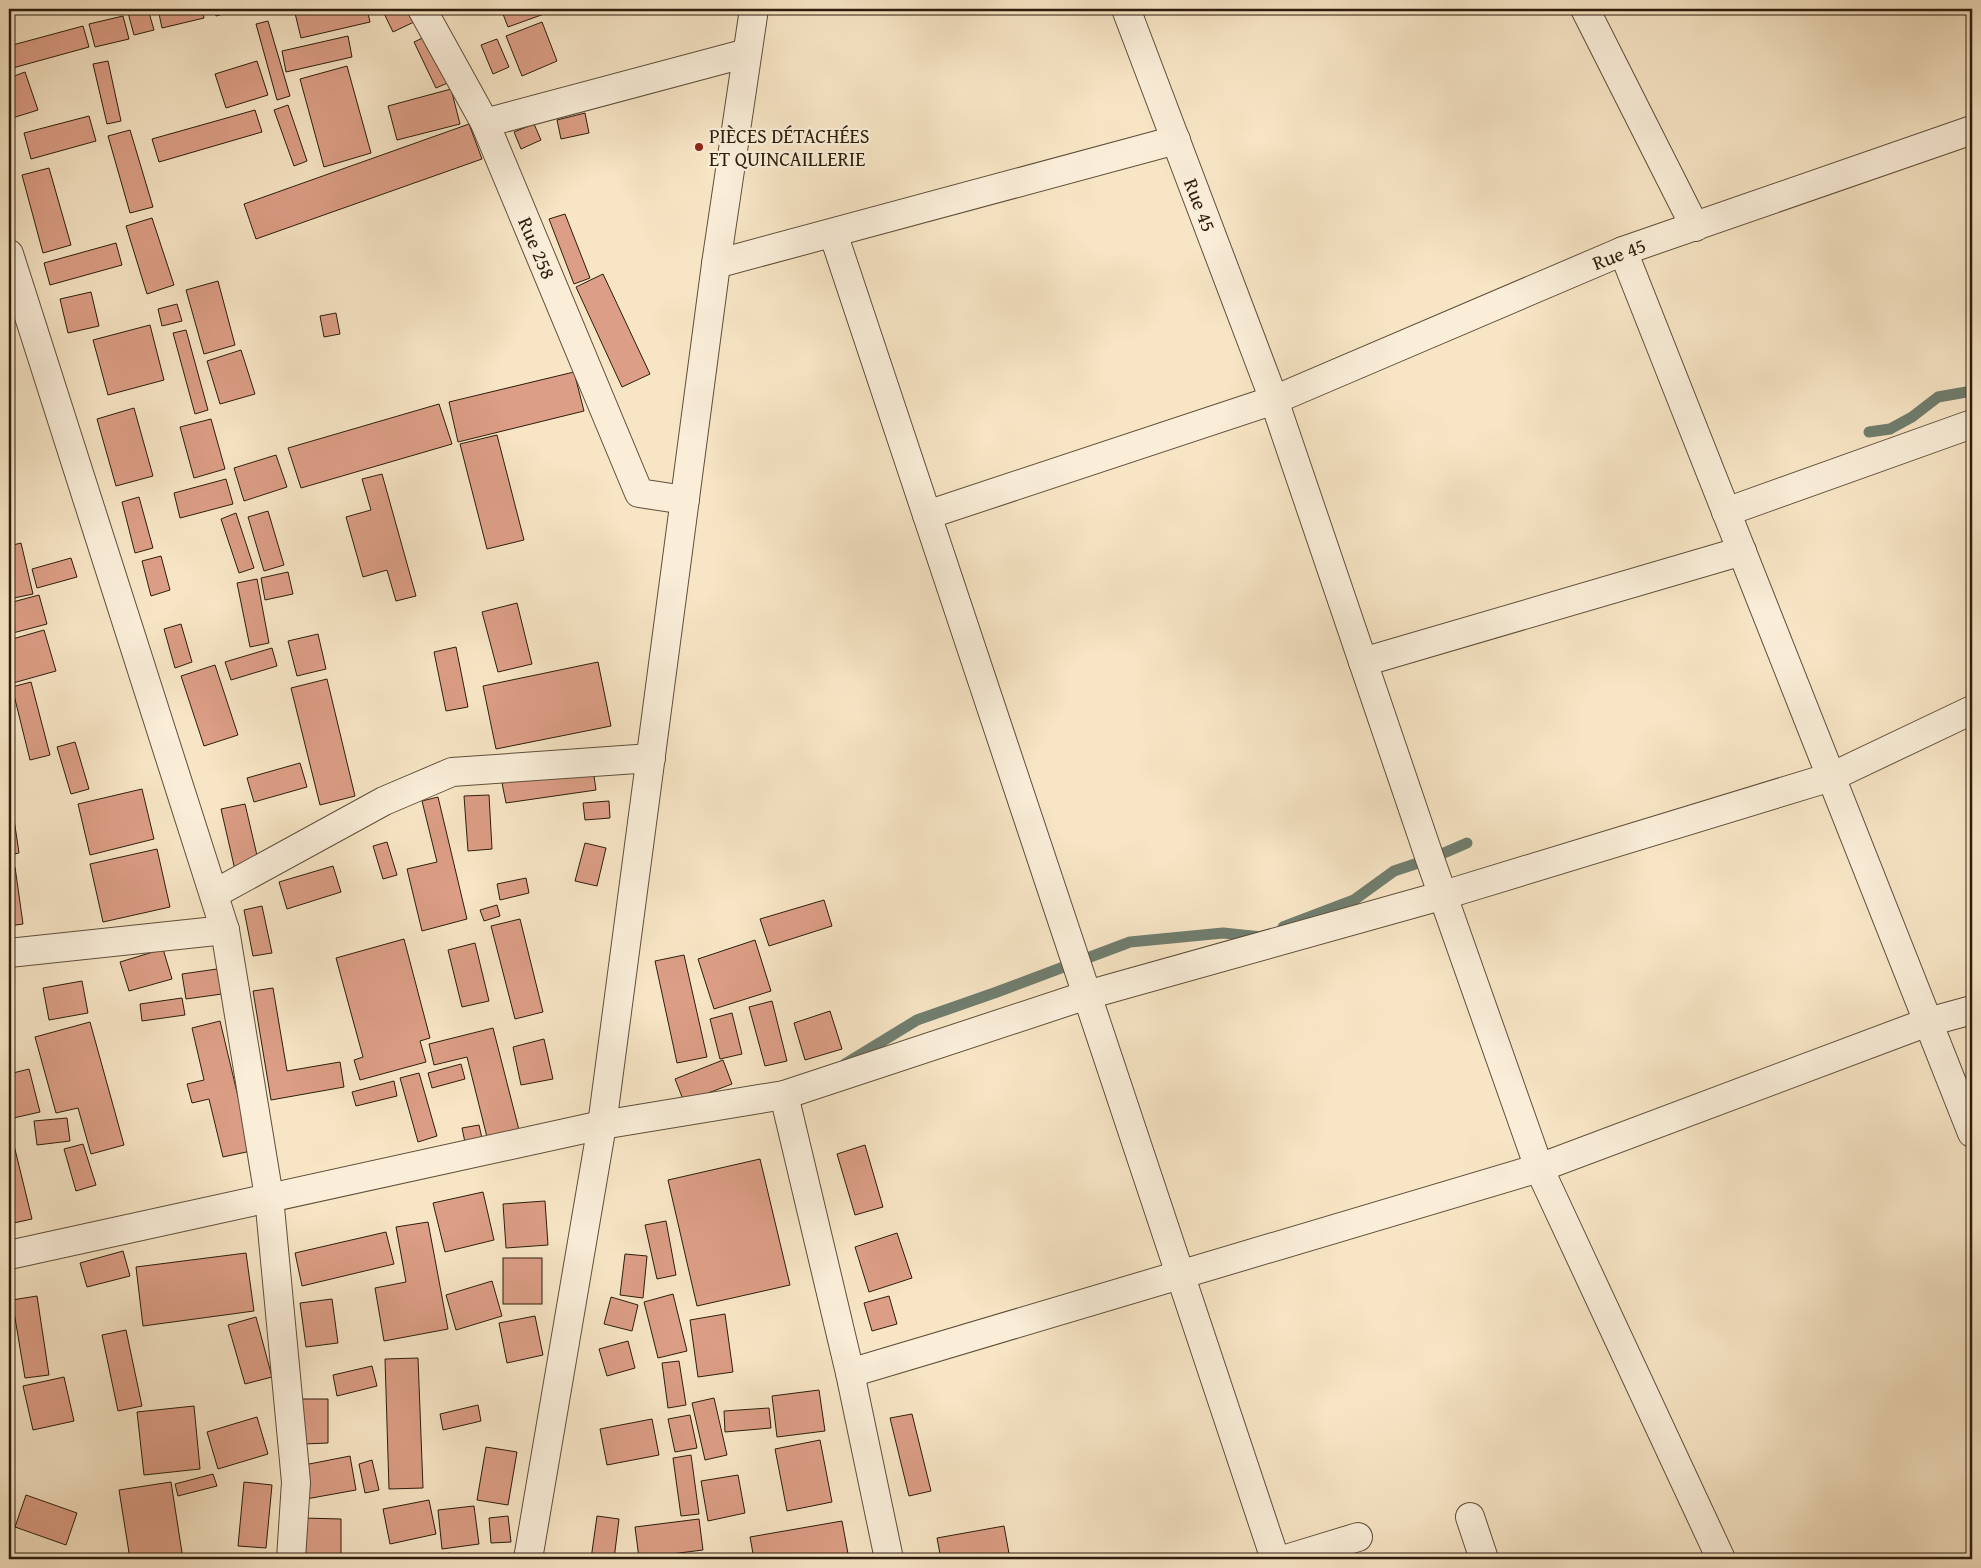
<svg xmlns="http://www.w3.org/2000/svg" width="1981" height="1568" font-family="'Gentium Book Plus',serif">
  <style>
    .lines { fill: none; stroke-linecap: round; stroke-linejoin: round }
    .stream { stroke: #707e6f; stroke-width: 11 }
    .building { fill: #dc9e86; stroke: #2c1d0c }
    .minor-casing { stroke: #5f4f3a; stroke-width: 30 }
    .minor { stroke: #faeed9; stroke-width: 28 }
    .poi-dot { fill: #8f2418; stroke: #faeed9; stroke-width: 2 }
    .labels { text-anchor: middle; stroke-width: 4.5; stroke-linejoin: round; paint-order: stroke }
    .poi-label { font-size: 20px; fill: #2c1d0c; stroke: #faeed9; text-anchor: start }
    .street-label { font-size: 20px; fill: #2c1d0c; stroke: #faeed9 }
  </style>
  <rect width="100%" height="100%" fill="#f7e5c5"/>
  <filter id="stains"><feTurbulence type="fractalNoise" baseFrequency=".004" numOctaves="4"/><feColorMatrix values="0 0 0 0 .2 0 0 0 0 .09 0 0 0 0 .02 0 0 0 .5 -.17"/></filter>
  <radialGradient id="worn" r=".72"><stop offset=".6" stop-color="#630" stop-opacity="0"/><stop offset="1" stop-color="#630" stop-opacity=".3"/></radialGradient>
  <g class="lines">
    <g class="stream">
      <polyline points="1869,432 1890,429 1912,417 1938,397 1972,391"/>
      <polyline points="1283,927 1354,900 1394,871 1430,859 1467,843"/>
      <polyline points="845,1064 917,1020 997,992 1130,942 1223,933 1262,937"/>
    </g>
  </g>
  <g class="building">
    <polygon points="127,9 148,9 154,30 134,35"/>
    <polygon points="158,9 202,9 204,18 162,28"/>
    <polygon points="214,9 240,9 216,16"/>
    <polygon points="294,9 367,9 370,22 301,38"/>
    <polygon points="382,9 408,9 414,22 393,32"/>
    <polygon points="501,9 542,9 544,14 508,27"/>
    <polygon points="123,16 129,39 95,47 89,24"/>
    <polygon points="268,21 290,96 277,100 256,24"/>
    <polygon points="542,22 557,61 522,76 506,36"/>
    <polygon points="83,26 89,47 9,69 9,46"/>
    <polygon points="429,35 450,82 436,88 414,42"/>
    <polygon points="348,36 352,57 286,72 282,51"/>
    <polygon points="497,39 509,67 493,74 481,45"/>
    <polygon points="108,61 121,121 107,124 93,64"/>
    <polygon points="257,61 268,95 226,108 215,74"/>
    <polygon points="347,66 371,153 324,167 300,79"/>
    <polygon points="25,72 38,110 9,119 9,78"/>
    <polygon points="451,89 460,124 397,140 388,106"/>
    <polygon points="288,105 307,161 294,166 274,110"/>
    <polygon points="255,110 262,132 159,162 152,139"/>
    <polygon points="585,113 589,133 561,139 557,120"/>
    <polygon points="89,116 96,141 31,159 24,133"/>
    <polygon points="469,124 482,159 256,239 244,204"/>
    <polygon points="534,124 541,140 521,149 514,132"/>
    <polygon points="130,130 153,207 130,213 108,136"/>
    <polygon points="49,168 71,245 43,253 22,175"/>
    <polygon points="565,214 590,278 574,284 549,219"/>
    <polygon points="152,218 174,285 147,294 126,226"/>
    <polygon points="116,243 122,265 50,285 44,263"/>
    <polygon points="603,274 650,374 622,387 576,287"/>
    <polygon points="218,281 235,345 204,354 186,290"/>
    <polygon points="91,292 99,326 68,333 60,299"/>
    <polygon points="177,304 182,321 162,326 158,309"/>
    <polygon points="336,313 340,334 324,337 320,316"/>
    <polygon points="150,325 164,380 108,395 93,340"/>
    <polygon points="186,330 208,410 195,414 173,333"/>
    <polygon points="241,350 255,394 220,404 207,361"/>
    <polygon points="574,372 584,411 458,442 449,402"/>
    <polygon points="439,404 452,444 301,488 288,448"/>
    <polygon points="134,408 153,476 116,486 97,419"/>
    <polygon points="211,419 225,469 194,478 180,427"/>
    <polygon points="497,435 524,540 487,549 460,444"/>
    <polygon points="276,455 287,487 244,501 234,468"/>
    <polygon points="382,474 416,596 396,601 387,570 363,577 346,517 371,510 362,479"/>
    <polygon points="226,479 233,504 180,518 174,493"/>
    <polygon points="139,497 153,548 135,553 122,502"/>
    <polygon points="268,511 284,565 264,571 248,517"/>
    <polygon points="236,513 254,568 239,573 221,519"/>
    <polygon points="21,543 33,594 9,599 9,546"/>
    <polygon points="161,556 170,590 151,596 142,561"/>
    <polygon points="71,558 77,577 37,588 32,569"/>
    <polygon points="288,572 293,594 265,600 261,578"/>
    <polygon points="257,579 269,643 250,647 237,583"/>
    <polygon points="39,595 47,624 9,634 9,603"/>
    <polygon points="517,603 532,664 498,672 482,612"/>
    <polygon points="181,624 192,662 175,668 164,629"/>
    <polygon points="44,630 56,671 13,683 9,667 9,640"/>
    <polygon points="318,634 326,669 297,676 288,641"/>
    <polygon points="456,647 468,707 446,711 434,652"/>
    <polygon points="272,648 277,666 231,680 225,662"/>
    <polygon points="598,662 611,726 496,749 483,686"/>
    <polygon points="215,665 238,735 204,746 181,676"/>
    <polygon points="327,679 355,796 320,805 291,688"/>
    <polygon points="31,682 50,755 30,760 12,687"/>
    <polygon points="75,742 89,789 71,794 57,747"/>
    <polygon points="300,763 307,787 254,802 247,778"/>
    <polygon points="593,769 596,790 506,803 502,783"/>
    <polygon points="9,785 19,853 9,855"/>
    <polygon points="142,789 154,839 90,855 78,804"/>
    <polygon points="489,795 492,849 468,851 464,796"/>
    <polygon points="438,797 467,919 422,931 407,869 437,862 422,801"/>
    <polygon points="609,801 610,818 585,820 583,803"/>
    <polygon points="245,804 259,864 235,870 221,809"/>
    <polygon points="387,842 397,875 383,879 373,846"/>
    <polygon points="585,843 606,848 597,886 575,881"/>
    <polygon points="157,849 170,907 103,922 90,864"/>
    <polygon points="333,866 341,892 287,909 279,882"/>
    <polygon points="15,867 23,924 9,926 9,868"/>
    <polygon points="526,878 529,893 500,900 497,884"/>
    <polygon points="824,900 832,926 769,946 760,919"/>
    <polygon points="497,905 500,916 484,921 480,910"/>
    <polygon points="262,906 272,953 253,956 244,910"/>
    <polygon points="520,919 543,1012 515,1019 491,926"/>
    <polygon points="404,939 430,1038 420,1041 426,1062 360,1080 354,1060 363,1057 336,958"/>
    <polygon points="755,940 771,991 714,1009 698,959"/>
    <polygon points="475,943 489,1001 462,1007 448,950"/>
    <polygon points="163,949 172,979 129,991 120,962"/>
    <polygon points="684,955 707,1057 677,1063 655,961"/>
    <polygon points="217,969 222,994 186,999 182,974"/>
    <polygon points="82,981 88,1013 49,1020 43,988"/>
    <polygon points="9,987 12,987 13,1011 9,1011"/>
    <polygon points="273,988 287,1071 340,1062 344,1087 271,1100 253,991"/>
    <polygon points="182,998 185,1015 142,1021 140,1004"/>
    <polygon points="772,1001 787,1061 765,1066 749,1007"/>
    <polygon points="830,1011 842,1049 805,1060 794,1023"/>
    <polygon points="732,1013 742,1054 720,1059 710,1019"/>
    <polygon points="220,1021 251,1151 223,1157 209,1099 192,1103 187,1084 204,1080 192,1028"/>
    <polygon points="90,1022 124,1145 91,1154 78,1108 56,1113 35,1037"/>
    <polygon points="493,1028 520,1134 488,1141 467,1057 434,1065 429,1044"/>
    <polygon points="544,1039 553,1079 521,1085 513,1047"/>
    <polygon points="723,1060 732,1084 684,1102 675,1079"/>
    <polygon points="461,1064 465,1079 432,1088 428,1073"/>
    <polygon points="29,1069 40,1112 9,1119 9,1074"/>
    <polygon points="419,1073 437,1136 418,1142 400,1078"/>
    <polygon points="394,1081 397,1096 356,1106 352,1092"/>
    <polygon points="67,1118 70,1141 37,1145 34,1121"/>
    <polygon points="479,1125 483,1143 466,1147 462,1128"/>
    <polygon points="9,1137 12,1137 32,1219 9,1224"/>
    <polygon points="83,1144 96,1185 76,1191 64,1149"/>
    <polygon points="865,1145 883,1207 855,1215 837,1154"/>
    <polygon points="760,1159 790,1285 697,1306 668,1180"/>
    <polygon points="483,1192 494,1240 445,1252 433,1203"/>
    <polygon points="545,1201 548,1245 506,1248 503,1204"/>
    <polygon points="666,1221 676,1275 657,1279 645,1225"/>
    <polygon points="428,1222 448,1329 384,1341 375,1288 406,1282 396,1227"/>
    <polygon points="386,1232 394,1264 302,1286 295,1253"/>
    <polygon points="897,1233 912,1278 869,1292 855,1247"/>
    <polygon points="123,1251 130,1276 87,1287 80,1263"/>
    <polygon points="246,1253 254,1311 143,1326 136,1267"/>
    <polygon points="625,1254 647,1256 643,1298 620,1295"/>
    <rect x="503" y="1258" width="39" height="46"/>
    <polygon points="492,1281 502,1316 456,1330 446,1295"/>
    <polygon points="673,1294 687,1351 658,1358 644,1302"/>
    <polygon points="37,1296 49,1375 25,1378 12,1300"/>
    <polygon points="889,1296 897,1324 872,1331 864,1303"/>
    <polygon points="611,1297 638,1305 632,1331 604,1324"/>
    <polygon points="332,1299 338,1343 306,1347 300,1303"/>
    <polygon points="725,1314 733,1372 698,1377 690,1320"/>
    <polygon points="535,1316 543,1355 507,1363 499,1323"/>
    <polygon points="256,1317 272,1377 245,1384 228,1325"/>
    <polygon points="126,1330 142,1406 118,1411 102,1335"/>
    <polygon points="628,1341 635,1368 607,1376 599,1349"/>
    <polygon points="418,1358 423,1488 389,1489 385,1359"/>
    <polygon points="679,1361 686,1405 668,1408 662,1363"/>
    <polygon points="372,1366 377,1386 337,1396 333,1375"/>
    <polygon points="64,1377 74,1421 33,1430 23,1386"/>
    <polygon points="819,1390 825,1431 777,1437 772,1396"/>
    <polygon points="714,1398 727,1455 705,1460 692,1403"/>
    <polygon points="302,1399 328,1399 328,1443 303,1444"/>
    <polygon points="478,1405 481,1421 443,1430 440,1414"/>
    <polygon points="194,1406 200,1469 144,1475 137,1412"/>
    <polygon points="769,1408 771,1428 725,1432 724,1411"/>
    <polygon points="912,1414 931,1491 909,1496 890,1418"/>
    <polygon points="690,1415 697,1448 675,1452 668,1419"/>
    <polygon points="257,1417 268,1454 218,1469 207,1432"/>
    <polygon points="652,1419 659,1455 607,1465 600,1429"/>
    <polygon points="820,1440 832,1502 787,1511 775,1449"/>
    <polygon points="486,1447 517,1452 508,1505 477,1500"/>
    <polygon points="691,1455 699,1514 681,1516 673,1458"/>
    <polygon points="350,1456 356,1490 306,1499 299,1466"/>
    <polygon points="372,1460 379,1490 365,1493 359,1464"/>
    <polygon points="213,1474 217,1486 178,1496 175,1484"/>
    <polygon points="738,1475 745,1513 708,1521 701,1481"/>
    <polygon points="171,1482 183,1559 130,1559 119,1490"/>
    <polygon points="244,1482 272,1485 266,1548 238,1546"/>
    <polygon points="26,1495 77,1513 66,1545 15,1527"/>
    <polygon points="429,1500 436,1534 390,1544 383,1509"/>
    <polygon points="474,1506 479,1544 442,1549 438,1510"/>
    <polygon points="508,1516 511,1542 491,1543 489,1518"/>
    <polygon points="597,1516 619,1519 614,1559 591,1559"/>
    <polygon points="303,1518 341,1519 341,1559 302,1559"/>
    <polygon points="699,1519 703,1550 639,1558 635,1527"/>
    <polygon points="842,1521 849,1559 754,1559 750,1537"/>
    <polygon points="1004,1526 1010,1559 941,1559 937,1538"/>
    <polygon points="450,1553 452,1559 419,1559"/>
  </g>
  <g class="lines">
    <g class="minor-casing">
      <g id="minor">
        <polyline points="422,9 485,123 639,493 685,500"/>
        <polyline points="1126,9 1274,400 1430,859 1539,1168 1721,1559"/>
        <polyline points="1585,9 1695,227"/>
        <polyline points="485,123 747,53"/>
        <polyline points="833,233 1275,1559"/>
        <polyline points="1623,251 1972,1133"/>
        <polyline points="9,254 225,930 269,1197 296,1482 291,1559"/>
        <polyline points="716,264 1176,140"/>
        <polyline points="1726,512 1972,424"/>
        <polyline points="927,515 1274,400 1623,251 1972,130"/>
        <polyline points="1363,662 1742,551"/>
        <polyline points="214,894 384,801 452,772 651,758"/>
        <polyline points="9,953 225,930"/>
        <polyline points="784,1095 850,1373 889,1559"/>
        <polyline points="9,1255 602,1125 784,1095 1087,995 1444,895 1831,777 1972,710"/>
        <polyline points="850,1373 1539,1168 1928,1022 1972,1010"/>
        <polyline points="1470,1517 1484,1559"/>
        <polyline points="528,1559 602,1125 716,264 754,9"/>
        <polyline points="1286,1559 1358,1537"/>
      </g>
    </g>
    <use href="#minor" class="minor"/>
  </g>
  <circle class="poi-dot" cx="699" cy="147" r="5"/>
  <g class="labels">
    <g class="poi-label">
      <text x="709" y="143">PIÈCES DÉTACHÉES<tspan x="709" dy="23">ET QUINCAILLERIE</tspan></text>
    </g>
    <g class="street-label">
      <text transform="translate(1200 205) rotate(69)" y="7">Rue 45</text>
      <text transform="translate(537 248) rotate(67)" y="7">Rue 258</text>
      <text transform="translate(1619 254) rotate(-21)" y="7">Rue 45</text>
    </g>
  </g>
  <rect width="1981" height="1568" fill="none" stroke="#f7e5c5" stroke-width="30"/>
  <rect x="10" y="10" width="1961" height="1548" fill="none" stroke="#2c1d0c" stroke-width="2.5"/>
  <rect x="15" y="15" width="1951" height="1538" fill="none" stroke="#2c1d0c"/>
  <rect width="100%" height="100%" filter="url(#stains)"/>
  <rect width="100%" height="100%" fill="url(#worn)"/>
</svg>
